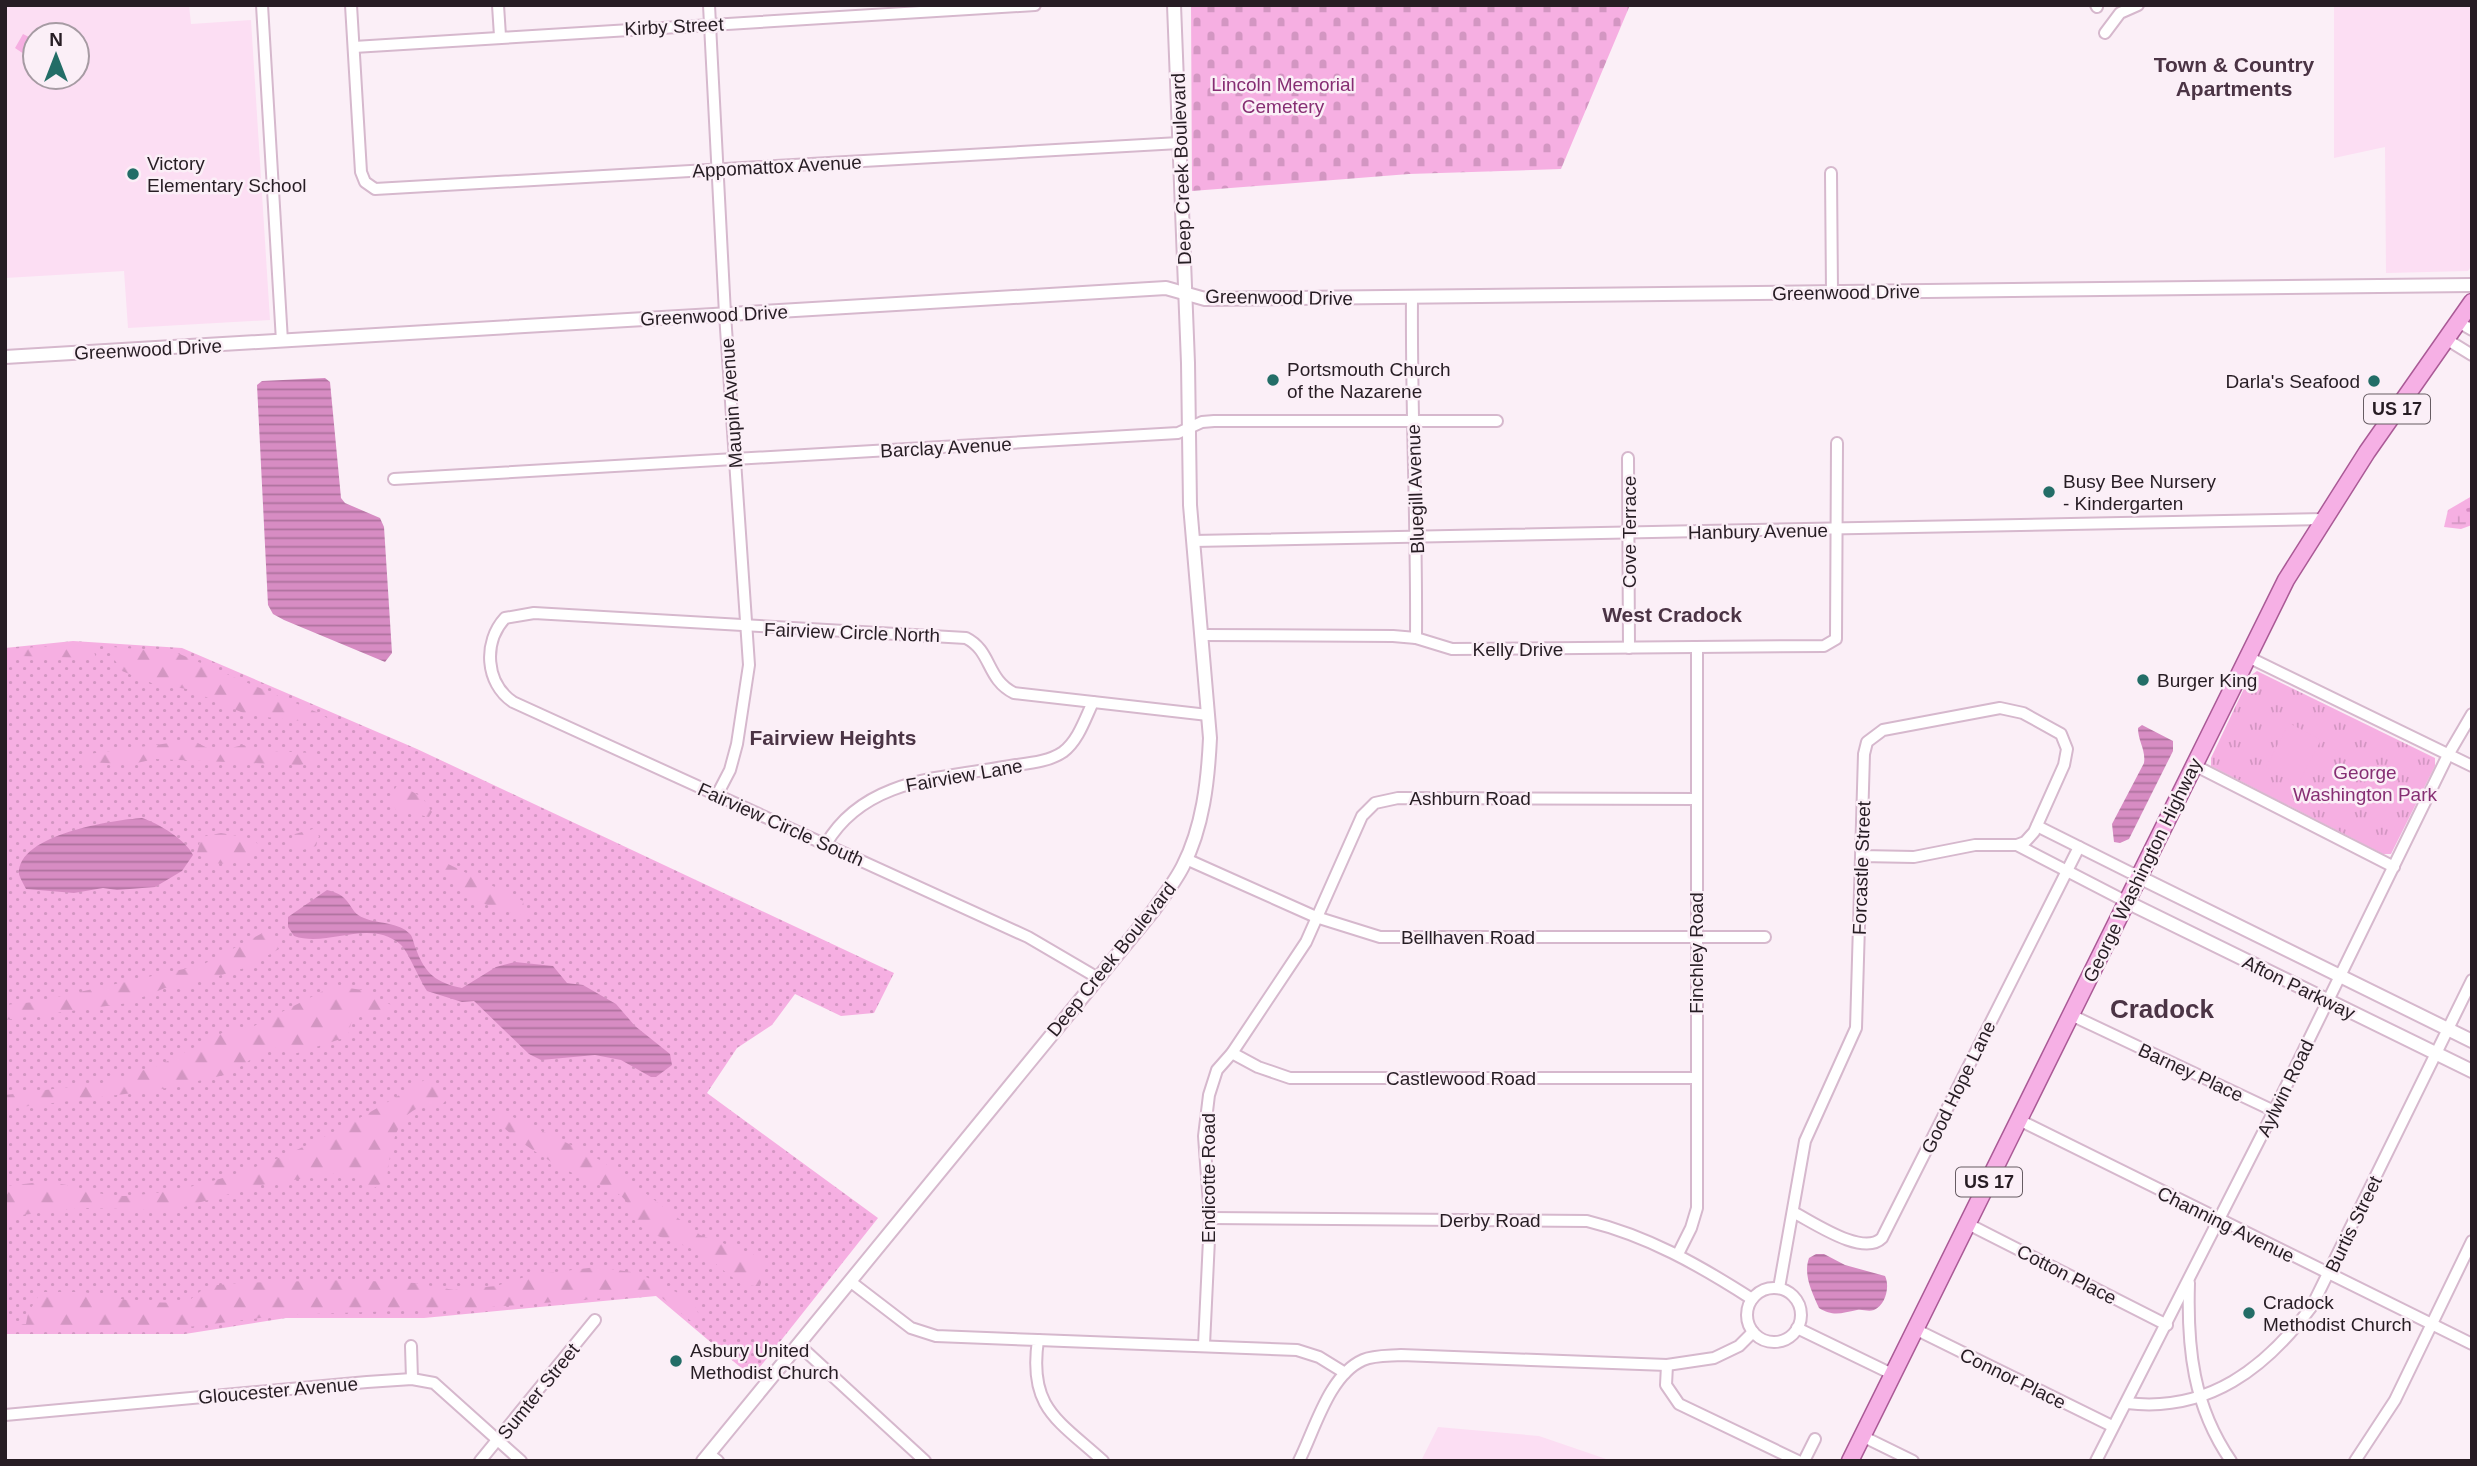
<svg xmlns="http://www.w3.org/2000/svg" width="2477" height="1466" font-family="Arial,sans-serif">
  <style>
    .built { fill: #fcdef3; fill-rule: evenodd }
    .grass { fill: url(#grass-dots) }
    .forest { fill: url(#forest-firs) }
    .wetland { fill: url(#wetland-marsh) }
    .cemetery { fill: url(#cemetery-stones) }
    .park { fill: url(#park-tufts) }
    .pitch { fill: #f6afe2 }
    .water { fill: url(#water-rules) }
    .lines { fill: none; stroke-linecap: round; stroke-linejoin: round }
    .stream { stroke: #d78cc3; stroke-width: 3.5 }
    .minor-casing { stroke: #d6b8cd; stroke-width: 14 }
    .tertiary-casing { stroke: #d6b8cd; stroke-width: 16 }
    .primary-casing { stroke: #aa5a96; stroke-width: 19 }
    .minor { stroke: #fff; stroke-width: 10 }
    .tertiary { stroke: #fff; stroke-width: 12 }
    .primary { stroke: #f6b0e5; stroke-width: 16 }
    .poi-dot { fill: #236d67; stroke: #fbeff7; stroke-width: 2.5 }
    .labels { text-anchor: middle; stroke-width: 5; stroke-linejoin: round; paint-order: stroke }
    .shield { fill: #fbeff7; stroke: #675c63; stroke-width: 2 }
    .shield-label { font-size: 18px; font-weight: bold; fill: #271d24 }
    .street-label { font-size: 19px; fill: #271d24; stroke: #fbeff7 }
    .park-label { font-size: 19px; fill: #862e73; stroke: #fbeff7 }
    .poi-label { font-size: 19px; fill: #271d24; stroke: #fbeff7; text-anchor: start }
    .neighbourhood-label { font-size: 21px; font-weight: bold; fill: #4b3445; stroke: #fbeff7 }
    .district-label { font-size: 26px; font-weight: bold; fill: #4b3445; stroke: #fbeff7 }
  </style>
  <defs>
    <pattern id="grass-dots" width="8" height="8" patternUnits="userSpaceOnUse" patternTransform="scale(1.75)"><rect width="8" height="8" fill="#f6afe2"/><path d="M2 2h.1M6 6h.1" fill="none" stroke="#d396c2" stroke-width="1.8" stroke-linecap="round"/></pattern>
    <pattern id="forest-firs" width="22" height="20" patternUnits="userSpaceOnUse" patternTransform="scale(1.75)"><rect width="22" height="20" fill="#f6afe2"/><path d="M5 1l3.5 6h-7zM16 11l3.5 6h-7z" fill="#d396c2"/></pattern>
    <pattern id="wetland-marsh" width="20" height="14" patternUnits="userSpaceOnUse" patternTransform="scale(1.75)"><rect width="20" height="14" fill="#f6afe2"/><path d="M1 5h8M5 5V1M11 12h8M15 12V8" fill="none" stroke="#d396c2"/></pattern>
    <pattern id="cemetery-stones" width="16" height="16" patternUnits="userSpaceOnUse" patternTransform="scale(1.75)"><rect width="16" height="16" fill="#f6afe2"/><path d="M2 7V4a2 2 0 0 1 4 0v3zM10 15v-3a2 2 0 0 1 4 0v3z" fill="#d396c2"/></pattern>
    <pattern id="park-tufts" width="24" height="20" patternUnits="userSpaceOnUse" patternTransform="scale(1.75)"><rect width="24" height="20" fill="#f6afe2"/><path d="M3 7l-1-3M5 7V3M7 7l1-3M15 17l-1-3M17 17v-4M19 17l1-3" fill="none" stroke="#d396c2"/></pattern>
    <pattern id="water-rules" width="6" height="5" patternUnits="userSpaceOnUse" patternTransform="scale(1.75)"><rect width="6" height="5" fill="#d78cc3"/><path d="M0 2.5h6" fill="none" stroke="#ae729e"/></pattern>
  </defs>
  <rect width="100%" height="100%" fill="#fbeff7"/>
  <g class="built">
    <path d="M5,5H189L191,24L251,20L270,320L128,328L124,271L5,278ZM35,35H77V77H35Z"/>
    <polygon points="2334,5 2472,5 2472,265 2468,271 2386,273 2385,147 2334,158"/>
    <polygon points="1438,1427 1539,1436 1612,1461 1421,1461"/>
  </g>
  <polygon class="grass" points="73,641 182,648 417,749 894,973 874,1013 841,1016 795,994 772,1025 737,1048 707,1093 878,1218 752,1377 656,1296 424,1318 286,1318 185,1334 5,1334 5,648"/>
  <g class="forest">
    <polygon points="71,645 92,645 96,658 19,656 5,659 5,649"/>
    <polygon points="113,647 175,652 321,714 327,718 328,724 248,715 187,689 154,684 122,671 110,653"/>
    <polygon points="192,740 215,752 243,745 271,751 313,753 317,756 314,762 300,765 155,759 132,764 81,762 81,755"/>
    <polygon points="398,784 422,797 432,812 429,817 396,810 390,797"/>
    <polygon points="313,829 319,836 316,846 299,851 287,847 295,834"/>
    <polygon points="221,833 254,839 258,845 250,859 230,864 208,863 197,853 201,837"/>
    <path d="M438,859L523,901L525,916C489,907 452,898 438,859Z"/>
    <polygon points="270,929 279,949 248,967 188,985 165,988 128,1003 5,1020 5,1005 34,1002 202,965"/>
    <path d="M333,986L363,990L393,1006C383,1019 369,1017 354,1014L347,1037L291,1055L271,1046L229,1074L157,1090L5,1109V1095L102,1083L160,1065L222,1033L254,1026Z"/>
    <path d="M426,1079L449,1097L439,1108C434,1108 427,1106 422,1107C394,1113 389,1158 387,1180L371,1190L354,1176L339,1173L261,1185L173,1210L82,1208L5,1217V1186C19,1185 34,1182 48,1182C74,1184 99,1197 126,1196C236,1189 335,1135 426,1079Z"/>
    <path d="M502,1112L590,1154L614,1169L700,1235L753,1254L766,1267L760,1286C734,1288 721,1264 701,1253C683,1243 657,1239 641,1227C629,1217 635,1205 617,1193C607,1186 594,1183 583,1178C550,1163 519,1143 493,1118Z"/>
    <polygon points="597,1267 638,1273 692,1300 701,1319 696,1325 657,1294 478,1308 284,1315 180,1328 5,1331 5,1325 26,1324 28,1313 41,1292 83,1292 138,1302 186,1303 207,1286 239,1283 348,1280 415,1283 454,1290 496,1286 531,1275"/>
  </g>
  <polygon class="wetland" points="2472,496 2472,525 2461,529 2444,527 2448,510"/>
  <polygon class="cemetery" points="1191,5 1630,5 1561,169 1409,174 1192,191"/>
  <g class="park">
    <polygon points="23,34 35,40 35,63 25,63 24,54 15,48"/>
    <polygon points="2257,671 2435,758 2435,766 2391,854 2383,854 2211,766 2211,758 2250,676"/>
  </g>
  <polygon class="pitch" points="2289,723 2321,740 2298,784 2266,767"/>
  <g class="water">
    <polygon points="325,378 330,382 341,498 345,503 380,518 384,527 392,653 385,662 284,620 273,614 268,605 257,385 262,381"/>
    <path d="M2142,725L2173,741V751L2129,839L2120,843L2114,842L2112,824L2144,763C2146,750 2138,741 2138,728Z"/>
    <path d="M142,818C158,823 186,840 193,855L182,871L155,887L117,890L103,888L74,893L26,889C24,885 20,878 19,874C17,834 114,820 142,818Z"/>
    <path d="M327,890C354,896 347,912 364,918C378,924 399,922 410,934C413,937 414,945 416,949C425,974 437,983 462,988L496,967L515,962L553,966L567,983L583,985L616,1004L635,1026L670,1054L672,1065L656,1077H651L621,1060L595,1055L541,1060L529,1054L474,1001L462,1002L427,991C419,979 408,951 400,944C368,918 328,948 294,936L288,927V917Z"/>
    <path d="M1816,1254H1824L1845,1265L1885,1276C1890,1286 1886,1305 1874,1310C1868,1312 1863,1309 1857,1310C1842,1313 1833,1317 1819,1308C1812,1292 1803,1275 1809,1258Z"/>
  </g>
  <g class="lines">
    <polyline class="stream" points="2468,510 2472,509"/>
    <g class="minor-casing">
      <g id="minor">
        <polyline points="262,5 282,341"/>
        <polyline points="351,5 361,172 365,182 375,189 1179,143"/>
        <polyline points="498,5 500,36"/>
        <polyline points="709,5 725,314 749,665 737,744 730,770 717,795"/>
        <polyline points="2096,5 2097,7"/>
        <polyline points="2105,33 2120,13 2138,5"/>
        <polyline points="354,47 1035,5"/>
        <polyline points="1831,173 1832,292"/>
        <path d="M1412,297C1411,411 1417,524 1416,638"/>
        <polyline points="2458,322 2472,330"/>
        <polyline points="2446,339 2472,355"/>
        <polyline points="1628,458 1629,648"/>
        <polyline points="394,479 1178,433 1202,422 1214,421 1497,421"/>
        <polyline points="1193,541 2324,519"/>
        <polyline points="1201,635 1393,636 1416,638 1452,649 1824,646 1836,639 1837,443"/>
        <polyline points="2246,656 2472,766"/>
        <polyline points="2194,765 2394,867"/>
        <polyline points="2037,826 2139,877"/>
        <path d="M826,844C866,776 947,778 1016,765C1031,763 1050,761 1063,752C1078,741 1085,719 1093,702"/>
        <polyline points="2017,845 2127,902"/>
        <polyline points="1186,859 1316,917 1380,937 1765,937"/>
        <path d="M1098,978L1028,937L513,702C485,683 483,642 505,618L534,613L966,638C992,651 986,679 1014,693L1208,715"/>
        <polyline points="2071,1015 2274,1111"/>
        <polyline points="1232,1053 1258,1067 1290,1078 1695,1078"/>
        <polyline points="2019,1120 2472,1344"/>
        <path d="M1793,1212C1813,1222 1863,1257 1882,1238L2079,847"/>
        <path d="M1210,1218L1587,1221C1648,1236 1699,1265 1752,1299"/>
        <polyline points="1968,1224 2167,1325"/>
        <polyline points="1678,1254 1691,1228 1697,1208 1697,647"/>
        <path d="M851,1282L911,1328L936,1336L1038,1340C1028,1408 1058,1420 1103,1461"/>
        <path d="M2189,1283C2187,1348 2193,1406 2231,1461"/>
        <polyline points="1779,1288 1805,1141 1856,1028 1864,754 1867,742 1883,730 2000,708 2023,713 2061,734 2067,749 2064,765 2034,832 2025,842 2017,845 1975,845 1914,857 1861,856"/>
        <circle cx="1774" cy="1315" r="27"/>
        <polyline points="1797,1328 1892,1374"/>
        <polyline points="1915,1329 2112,1426"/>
        <polyline points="1038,1340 1297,1350 1319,1357 1345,1373"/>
        <polyline points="1204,1345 1210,1218 1204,1136 1209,1095 1217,1070 1232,1053 1306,942 1362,816 1375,803 1398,798 1696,799"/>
        <polyline points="411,1346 412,1379"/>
        <polyline points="800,1346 925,1461"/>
        <polyline points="1667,1365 1666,1385 1679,1404 1798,1461"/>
        <path d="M2127,1403C2208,1413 2266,1368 2312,1306L2472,980"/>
        <polyline points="5,1415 367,1382 412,1379 434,1383 521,1461"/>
        <polyline points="1862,1436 1913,1461"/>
        <polyline points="709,1454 718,1461"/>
        <polyline points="480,1461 595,1320"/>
        <path d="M1299,1461C1315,1429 1329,1375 1363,1360C1374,1355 1390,1356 1401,1355L1667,1365L1714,1358L1739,1346L1753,1332"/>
        <polyline points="1804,1461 1815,1439"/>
        <polyline points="2096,1461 2274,1111 2448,755 2472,714"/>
        <polyline points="2355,1461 2395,1400 2472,1241"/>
      </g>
    </g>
    <g class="tertiary-casing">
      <g id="tertiary">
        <polyline points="5,357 1166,288 1205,299 2472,285"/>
        <polyline points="2139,877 2472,1041"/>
        <polyline points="2127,902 2472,1071"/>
        <path d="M703,1461L1153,911C1163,897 1175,882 1183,866C1203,827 1208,781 1210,738L1190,505L1188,363L1174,5"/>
      </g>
    </g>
    <g class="primary-casing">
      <polyline id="primary" points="1850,1461 2286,580 2367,452 2472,302"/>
    </g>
    <use href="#minor" class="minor"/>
    <use href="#tertiary" class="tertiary"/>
    <use href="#primary" class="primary"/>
  </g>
  <g class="poi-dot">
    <circle cx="133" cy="174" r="7"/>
    <circle cx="1273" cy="380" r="7"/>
    <circle cx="2374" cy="381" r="7"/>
    <circle cx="2049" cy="492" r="7"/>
    <circle cx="2143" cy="680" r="7"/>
    <circle cx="2249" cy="1313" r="7"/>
    <circle cx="676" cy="1361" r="7"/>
  </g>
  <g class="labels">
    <g class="shield">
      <rect x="2364" y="394.5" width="66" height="29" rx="5"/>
      <rect x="1956" y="1167.5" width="66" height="29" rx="5"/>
    </g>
    <g class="shield-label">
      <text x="2397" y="415">US 17</text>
      <text x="1989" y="1188">US 17</text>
    </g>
    <g class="street-label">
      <text transform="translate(674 26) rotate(-3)" y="7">Kirby Street</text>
      <text transform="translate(777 166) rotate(-3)" y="7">Appomattox Avenue</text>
      <text transform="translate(1181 169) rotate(-92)" y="7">Deep Creek Boulevard</text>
      <text transform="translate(1846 292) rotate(-1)" y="7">Greenwood Drive</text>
      <text transform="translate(1279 297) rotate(1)" y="7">Greenwood Drive</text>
      <text transform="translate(714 315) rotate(-3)" y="7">Greenwood Drive</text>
      <text transform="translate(148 349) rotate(-3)" y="7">Greenwood Drive</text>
      <text transform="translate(731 403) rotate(-94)" y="7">Maupin Avenue</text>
      <text transform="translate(946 447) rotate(-3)" y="7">Barclay Avenue</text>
      <text transform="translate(1415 489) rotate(-92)" y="7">Bluegill Avenue</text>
      <text transform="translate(1758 531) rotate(-1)" y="7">Hanbury Avenue</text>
      <text transform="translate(1629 532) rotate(-90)" y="7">Cove Terrace</text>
      <text transform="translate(852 632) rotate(2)" y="7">Fairview Circle North</text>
      <text x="1518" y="656">Kelly Drive</text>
      <text transform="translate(964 775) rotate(-10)" y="7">Fairview Lane</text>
      <text x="1470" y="805">Ashburn Road</text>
      <text transform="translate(781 824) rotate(24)" y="7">Fairview Circle South</text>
      <text transform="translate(1861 868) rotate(-88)" y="7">Forcastle Street</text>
      <text transform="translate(2142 870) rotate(-64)" y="7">George Washington Highway</text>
      <text x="1468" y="944">Bellhaven Road</text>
      <text transform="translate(1696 953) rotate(-90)" y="7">Finchley Road</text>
      <text transform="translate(1111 959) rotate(-51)" y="7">Deep Creek Boulevard</text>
      <text transform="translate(2299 987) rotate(26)" y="7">Afton Parkway</text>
      <text transform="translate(2191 1072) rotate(25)" y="7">Barney Place</text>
      <text x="1461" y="1085">Castlewood Road</text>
      <text transform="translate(1958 1087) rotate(-64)" y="7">Good Hope Lane</text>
      <text transform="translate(2285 1088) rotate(-64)" y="7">Aylwin Road</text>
      <text transform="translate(1208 1178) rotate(-90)" y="7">Endicotte Road</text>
      <text x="1490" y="1227">Derby Road</text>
      <text transform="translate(2226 1224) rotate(26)" y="7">Channing Avenue</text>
      <text transform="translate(2353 1224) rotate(-64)" y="7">Burtis Street</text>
      <text transform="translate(2067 1274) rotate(27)" y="7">Cotton Place</text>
      <text transform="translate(2013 1378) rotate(26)" y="7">Connor Place</text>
      <text transform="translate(278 1390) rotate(-5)" y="7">Gloucester Avenue</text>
      <text transform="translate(538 1391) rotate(-51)" y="7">Sumter Street</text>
    </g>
    <g class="park-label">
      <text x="1283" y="91">Lincoln Memorial<tspan x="1283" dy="22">Cemetery</tspan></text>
      <text x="2365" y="779">George<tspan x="2365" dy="22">Washington Park</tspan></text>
    </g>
    <g class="poi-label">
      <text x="147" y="170">Victory<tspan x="147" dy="22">Elementary School</tspan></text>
      <text x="1287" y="376">Portsmouth Church<tspan x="1287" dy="22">of the Nazarene</tspan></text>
      <text x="2360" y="388" text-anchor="end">Darla's Seafood</text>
      <text x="2063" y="488">Busy Bee Nursery<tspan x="2063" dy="22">- Kindergarten</tspan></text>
      <text x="2157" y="687">Burger King</text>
      <text x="2263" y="1309">Cradock<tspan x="2263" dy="22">Methodist Church</tspan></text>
      <text x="690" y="1357">Asbury United<tspan x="690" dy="22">Methodist Church</tspan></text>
    </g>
    <g class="neighbourhood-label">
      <text x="2234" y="72">Town &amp; Country<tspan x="2234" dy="24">Apartments</tspan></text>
      <text x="1672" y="622">West Cradock</text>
      <text x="833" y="745">Fairview Heights</text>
    </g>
    <g class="district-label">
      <text x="2162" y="1018">Cradock</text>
    </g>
  </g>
  <rect width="2477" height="1466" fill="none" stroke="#271d24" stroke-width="14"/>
  <g transform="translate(56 56)"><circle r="33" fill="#fbeff7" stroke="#a69ba3" stroke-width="2"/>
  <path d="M0-5L12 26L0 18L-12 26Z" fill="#236d67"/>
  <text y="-10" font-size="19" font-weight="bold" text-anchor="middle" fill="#271d24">N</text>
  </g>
</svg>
